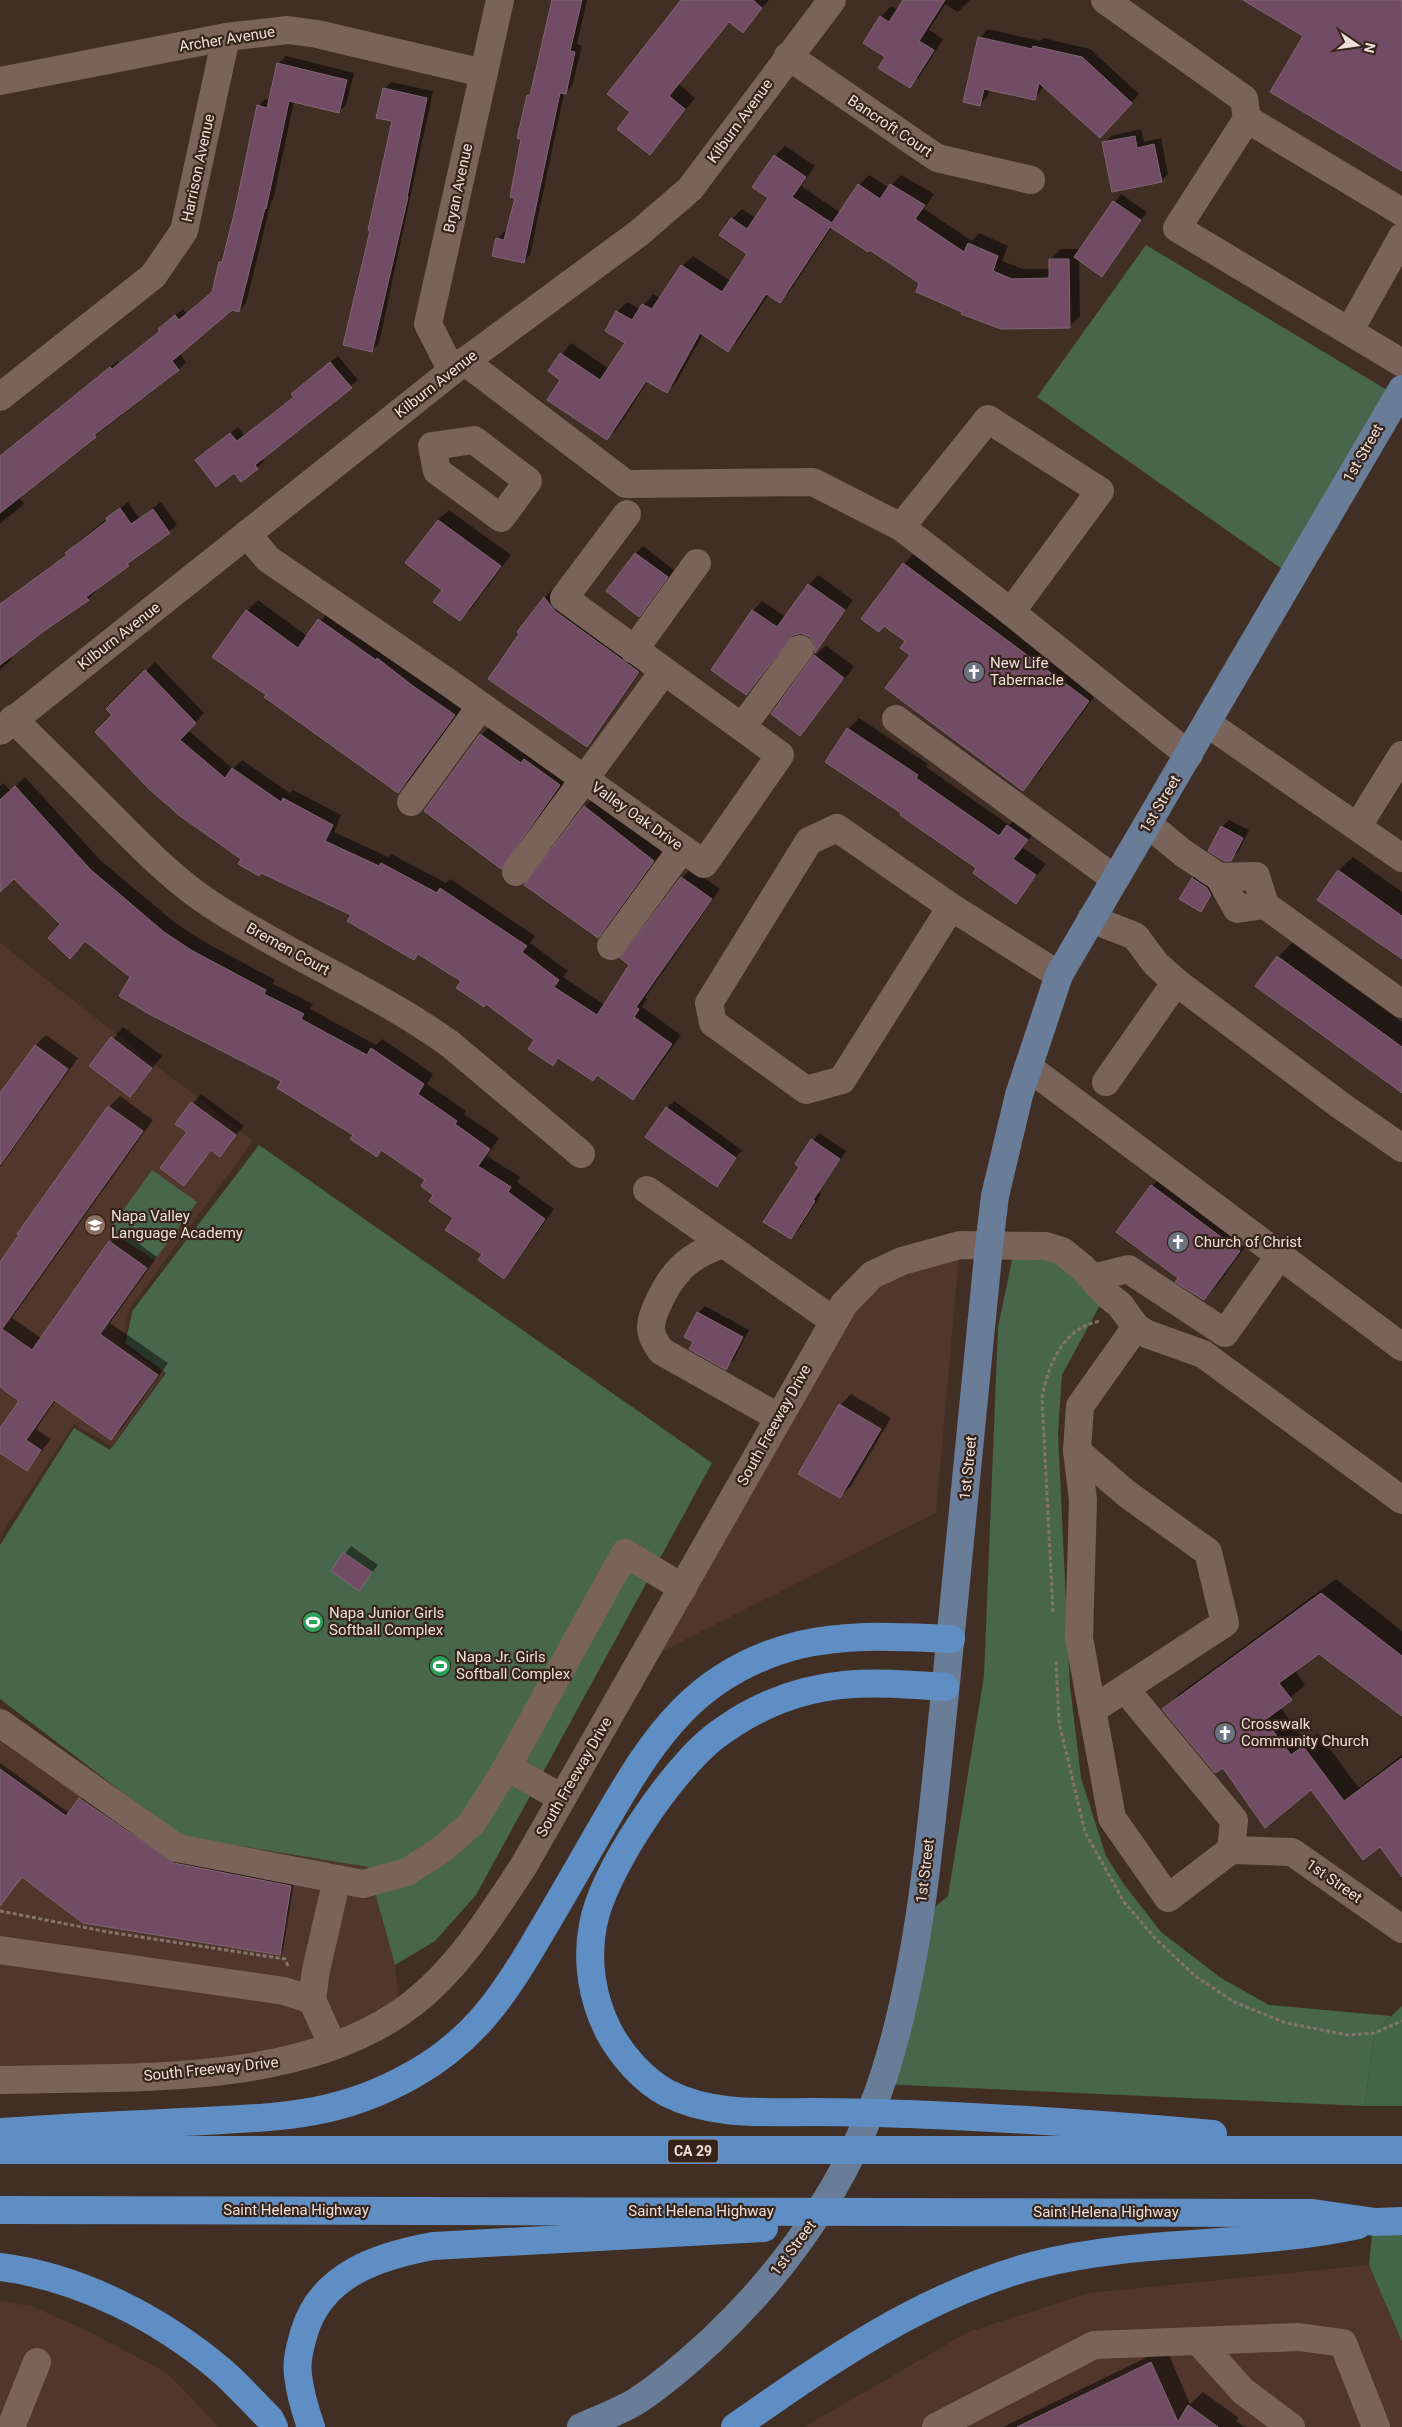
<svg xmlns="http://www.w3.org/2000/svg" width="1402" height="2427" font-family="Roboto,sans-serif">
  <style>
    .built { fill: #50362b }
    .green { fill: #48664b }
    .forest { fill: #426647 }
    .shadow { fill: #0007 }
    .building { fill: #724b64; stroke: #7d6875 }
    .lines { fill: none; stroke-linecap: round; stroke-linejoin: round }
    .path { stroke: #85746b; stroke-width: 3; stroke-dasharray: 4 2.5; stroke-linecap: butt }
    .minor { stroke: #7a6459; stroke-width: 28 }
    .major { stroke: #697d99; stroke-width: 28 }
    .highway { stroke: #5e8ec3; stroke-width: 28 }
    .labels { text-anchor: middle; stroke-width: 4.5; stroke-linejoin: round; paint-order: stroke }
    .shield { fill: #36241b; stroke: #b6a8a1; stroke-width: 1 }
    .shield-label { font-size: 14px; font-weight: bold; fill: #ede0da }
    .street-label { font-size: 15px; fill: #ede0da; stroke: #36241b }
    .poi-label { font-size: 15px; fill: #ede0da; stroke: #36241b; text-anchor: start }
  </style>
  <rect width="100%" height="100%" fill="#412e24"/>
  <g class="built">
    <polygon points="0,943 253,1141 129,1309 122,1344 164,1374 112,1446 74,1424 0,1536"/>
    <polygon points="960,1245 936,1513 641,1662 844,1304"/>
    <polygon points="0,1706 180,1836 368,1867 395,1965 400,2012 292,2060 0,2080"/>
    <polygon points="1369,2265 1402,2342 1402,2427 804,2427 968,2332 1088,2293"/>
    <polygon points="0,2301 31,2306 86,2330 167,2373 219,2427 0,2427"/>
  </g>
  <g class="green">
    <polygon points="1146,245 1387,390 1282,569 1037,397"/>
    <polygon points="259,1145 712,1463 476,1895 435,1941 395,1965 368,1867 180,1836 0,1699 0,1545 74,1428 110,1450 166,1373 125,1343 133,1310"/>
    <polygon points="152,1170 197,1202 155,1260 109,1230"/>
    <polygon points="1034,1245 1106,1294 1062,1375 1058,1433 1070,1686 1081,1778 1106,1856 1123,1883 1161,1932 1221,1978 1269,2005 1391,2016 1374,2033 1365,2106 881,2084 918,1922 948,1896 984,1676 998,1327 1015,1246"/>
  </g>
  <g class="forest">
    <polygon points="1402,2006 1402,2106 1365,2106 1374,2033"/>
    <polygon points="1402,2231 1402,2342 1369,2265 1372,2233"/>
  </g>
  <g class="shadow">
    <polygon points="552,0 587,0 577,44 582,46 572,86 564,93 530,255 523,262 497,239 504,232 508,232 516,197 528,95 532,91"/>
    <polygon points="683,0 769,0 743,31 730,21 679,84 695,98 649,153 632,112"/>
    <polygon points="905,0 970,0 958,12 945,4 929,30 943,39 920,76 910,86 887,56 881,17 891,6 898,10"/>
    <polygon points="988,29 1040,41 1043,38 1090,49 1139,94 1108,128 1044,86 1034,99 990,89 988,96 980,104 980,38"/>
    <polygon points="286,56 354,73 346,105 338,112 294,101 273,200 271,202 246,303 239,311 231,309 179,353 186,362 179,370 18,496 24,504 0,524 0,456 118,361 120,363 161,330 160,329 167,322 183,309 187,314 214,291 220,262 225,258 258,106 265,99 270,100 279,63"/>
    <polygon points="391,82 433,91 379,343 372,350 371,230 393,120 384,89"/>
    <polygon points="1141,129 1144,142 1161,138 1168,174 1161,181 1104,143 1111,136"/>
    <polygon points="785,146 815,166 801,186 841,213 859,185 869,175 889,188 901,175 934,194 924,209 972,241 979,233 1008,246 1002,261 1023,269 1050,269 1050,260 1061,249 1079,249 1079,252 1121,194 1147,212 1102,275 1079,259 1080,316 1069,327 964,311 870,248 832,227 790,291 779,302 769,294 738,340 728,350 703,334 677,381 667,391 648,381 617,429 607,439 562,380 549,371 571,343 609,369 627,342 617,312 627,302 640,309 653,294 660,298 682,266 693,256 731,281 749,254 732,219 742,209 756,218 770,197 775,156"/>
    <polygon points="338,356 358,380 262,458 264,461 257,468 234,471 197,460 238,427 244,435 295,396 300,387"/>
    <polygon points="128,502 139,518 161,502 177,525 94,590 95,592 88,599 10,656 12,659 0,670 0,604 68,554 74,545"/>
    <polygon points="449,510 511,555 471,609 460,620 443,590 438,520"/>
    <polygon points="643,546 674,570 639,615 636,553"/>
    <polygon points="918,549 1102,686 1037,774 1023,789 912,655 906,641 904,564"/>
    <polygon points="818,575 853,600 816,650 816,643 810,636 801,632 795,633 746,693 712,670 753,611 762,601 786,617 809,585"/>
    <polygon points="554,588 648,661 596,735 587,745 544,598"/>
    <polygon points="258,600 308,637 330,609 465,704 409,781 398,791 268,695 247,611"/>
    <polygon points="826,645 854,667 800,735 773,714 815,656"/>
    <polygon points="155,662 204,713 188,730 233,769 242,760 290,793 293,790 341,815 334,832 388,857 391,854 446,883 450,879 535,936 530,943 568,971 563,977 605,1005 682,878 691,869 720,889 645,998 647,999 642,1007 681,1035 642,1090 633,1099 598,1074 560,1058 553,1064 535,1040 486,1002 463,981 419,953 414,958 352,915 242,858 108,709"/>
    <polygon points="859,718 928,764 926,767 1009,825 1019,815 1037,828 1023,848 1046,864 1016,902 978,868 903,813 827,762 848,729"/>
    <polygon points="492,724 570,774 512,856 501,867 481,735"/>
    <polygon points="25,777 100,860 174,922 201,940 275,980 273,984 313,1004 310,1009 376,1045 382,1039 433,1074 427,1084 466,1111 464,1114 499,1138 487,1156 520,1177 517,1182 554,1209 513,1267 503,1277 435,1195 426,1180 382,1150 376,1155 355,1135 283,1081 132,977 86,940 80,947 62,924 14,877 0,878 0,786 3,783 11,791"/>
    <polygon points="595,796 664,849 608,926 598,937 585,807"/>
    <polygon points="1229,820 1249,830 1238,852 1230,860 1222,827"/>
    <polygon points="1353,857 1402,892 1402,958 1338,871"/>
    <polygon points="1200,872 1218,887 1201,911 1181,899 1193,878"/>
    <polygon points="1292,943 1402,1022 1402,1091 1278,957"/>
    <polygon points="123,1027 162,1056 130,1096 91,1066"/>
    <polygon points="46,1035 78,1058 0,1167 0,1094 36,1045"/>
    <polygon points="201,1094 244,1126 219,1155 212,1150 184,1184 189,1132 177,1123"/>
    <polygon points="120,1096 153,1120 12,1318 41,1338 110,1242 121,1231 157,1257 110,1323 168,1363 122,1428 111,1439 56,1400 36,1429 51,1439 27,1470 0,1451 0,1431 21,1400 0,1386 0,1264 109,1107"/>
    <polygon points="674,1101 743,1151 739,1153 717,1185 667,1108"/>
    <polygon points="819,1133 846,1151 819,1192 821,1194 798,1231 791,1238 801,1166 797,1163"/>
    <polygon points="1166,1172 1253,1236 1218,1284 1204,1299 1180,1278 1152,1186"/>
    <polygon points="705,1306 749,1330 733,1361 726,1368 694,1342 698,1313"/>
    <polygon points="851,1394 891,1418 851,1486 840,1497 840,1405"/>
    <polygon points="351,1546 378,1565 359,1589 332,1570"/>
    <polygon points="1336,1579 1402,1631 1402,1714 1319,1652 1295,1670 1305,1685 1280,1707 1306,1742 1318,1733 1359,1788 1402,1755 1402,1857 1381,1846 1311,1788 1223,1766 1164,1710 1178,1695"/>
    <polygon points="0,1763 69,1813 83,1796 294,1883 283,1950 280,1953 22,1876 0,1899"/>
    <polygon points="1166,2348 1190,2404 1203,2392 1239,2418 1236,2421 1245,2427 1003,2427"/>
  </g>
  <g class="building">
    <polygon points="552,0 582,0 570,51 575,52 566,94 560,93 524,263 492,256 496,238 504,240 515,198 510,197 521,139 517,138 527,95 530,95"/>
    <polygon points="681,0 753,0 762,8 743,33 729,22 669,96 685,109 650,155 617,129 630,112 607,94"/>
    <polygon points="903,0 945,0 919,41 934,50 910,88 878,68 885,57 863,43 880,16 889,22"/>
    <polygon points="1243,0 1402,0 1402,171 1270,92 1303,36"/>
    <polygon points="978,37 1032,49 1033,46 1082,57 1132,103 1100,138 1039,83 1035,100 984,89 980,106 963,102"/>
    <polygon points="277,63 347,80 339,113 289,101 266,209 265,208 239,312 232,310 172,361 179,370 94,435 96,437 0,513 0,456 110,367 112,369 160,331 158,329 175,315 179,320 212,292 219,262 222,262 235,210 257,105 267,108"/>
    <polygon points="383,88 427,98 407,197 408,197 372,352 343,345 370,231 368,230 392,121 376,118"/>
    <polygon points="1135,136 1137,148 1154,144 1162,182 1112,192 1102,142"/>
    <polygon points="774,155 806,177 792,197 832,223 858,184 880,199 890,184 925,205 915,219 964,252 968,243 998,256 993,271 1012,279 1049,278 1049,259 1069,259 1070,328 1001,329 961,314 962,312 916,292 919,283 870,250 868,252 830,227 780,303 766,294 728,352 700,333 667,393 646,381 607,440 547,400 560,380 548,371 560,353 600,380 625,343 605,331 616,311 632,320 642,304 652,309 681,265 722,292 747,254 719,235 731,218 747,229 768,198 752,187"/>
    <polygon points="1113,201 1141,220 1102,277 1074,257"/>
    <polygon points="330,362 352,388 255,465 258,469 241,482 234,473 216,487 195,460 230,433 237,441 294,397 291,394"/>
    <polygon points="120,508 131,524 153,509 170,533 127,564 129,566 86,597 89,600 44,631 0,665 0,604 67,555 65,553 107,521 106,518"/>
    <polygon points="438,520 501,566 460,621 433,602 442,590 405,563"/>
    <polygon points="635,553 668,577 639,617 606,591"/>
    <polygon points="903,563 1089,701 1023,791 885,688 910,655 900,648 905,641 884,626 879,632 861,619"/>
    <polygon points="808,584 845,610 815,653 814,643 810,637 801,633 793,635 746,695 711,670 752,610 777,627"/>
    <polygon points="544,597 555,611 639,672 587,747 488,679 519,634 517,632"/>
    <polygon points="246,610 298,648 318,619 376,660 377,658 413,686 455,715 398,793 264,697 266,695 212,657"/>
    <polygon points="814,655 844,678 800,736 771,714"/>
    <polygon points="145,670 196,723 180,740 225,778 232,768 281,802 283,798 333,825 325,841 379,866 381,863 437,893 440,888 527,946 522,952 559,980 554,987 597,1015 629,965 620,958 681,877 712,899 636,1007 639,1009 634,1017 672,1044 633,1100 597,1075 593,1081 558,1058 553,1066 528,1049 534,1040 486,1004 484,1007 456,988 461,981 418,954 414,960 347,921 351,915 261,873 259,876 238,864 241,859 180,816 148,788 95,732 112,715 106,709"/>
    <polygon points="847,728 918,775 916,778 999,836 1007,825 1028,840 1013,859 1036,875 1016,904 973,873 976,868 900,815 901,813 825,762"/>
    <polygon points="480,734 521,763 524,759 560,785 501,869 424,811"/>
    <polygon points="15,786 90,869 164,932 191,950 266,990 264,994 304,1014 301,1019 367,1055 371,1048 424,1084 418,1094 457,1121 455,1124 490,1149 478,1166 511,1187 508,1192 545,1219 504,1279 478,1260 482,1254 445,1230 453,1218 429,1201 433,1195 421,1186 425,1180 381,1150 377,1157 350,1139 353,1135 277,1088 281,1081 149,1014 119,996 130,977 85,941 70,959 48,938 60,924 14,879 0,892 0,800"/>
    <polygon points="584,806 654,861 598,938 524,885"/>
    <polygon points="1221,826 1243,838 1231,861 1224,861 1208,851"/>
    <polygon points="1338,870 1402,916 1402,959 1317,900"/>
    <polygon points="1192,878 1207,888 1211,895 1201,912 1179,899"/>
    <polygon points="1277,956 1402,1047 1402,1093 1255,986"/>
    <polygon points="111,1037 152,1068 130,1097 89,1066"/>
    <polygon points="35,1045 68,1069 0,1165 0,1093"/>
    <polygon points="191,1102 236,1135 220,1157 211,1150 184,1186 160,1168 187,1132 175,1124"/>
    <polygon points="108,1106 143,1131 2,1329 32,1350 109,1241 147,1268 100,1334 158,1375 111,1440 54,1400 26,1440 41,1450 27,1471 0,1453 0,1428 19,1401 0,1387 0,1262 19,1235 17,1234"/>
    <polygon points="666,1107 736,1158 717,1187 645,1137"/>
    <polygon points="811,1139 840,1159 813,1200 815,1201 791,1239 763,1222 799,1167 795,1164"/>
    <polygon points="1151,1185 1240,1251 1204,1300 1175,1282 1178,1278 1116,1232"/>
    <polygon points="697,1312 743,1337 726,1370 689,1349 693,1342 684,1337"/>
    <polygon points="839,1404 881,1429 840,1498 798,1474"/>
    <polygon points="343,1552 372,1572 359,1591 331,1571"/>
    <polygon points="1321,1593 1402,1656 1402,1716 1319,1654 1279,1683 1292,1700 1265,1720 1291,1755 1303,1746 1344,1801 1402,1758 1402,1877 1380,1847 1363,1860 1311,1790 1265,1828 1223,1768 1215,1773 1162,1709"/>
    <polygon points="0,1769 66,1816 79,1798 174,1863 291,1886 280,1955 83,1923 22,1877 0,1906"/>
    <polygon points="1151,2362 1178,2422 1188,2405 1218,2427 1017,2427"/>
  </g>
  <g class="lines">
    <g class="path">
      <path d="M1053,1612L1042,1397C1049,1364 1063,1327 1101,1321"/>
      <polyline points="1056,1661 1059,1722 1085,1832 1124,1902 1154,1937 1195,1976 1234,2002 1286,2023 1348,2035 1374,2033 1402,2021"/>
      <polyline points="0,1911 108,1932 285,1959 288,1966"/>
    </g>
    <g class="minor">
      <polyline points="1105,0 1244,99 1247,119 1177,228 1402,363"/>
      <polyline points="788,56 937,158 1031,180"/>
      <polyline points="0,81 226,37 288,30 317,34 483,73"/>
      <polyline points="1247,119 1402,212"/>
      <polyline points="1350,330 1402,237"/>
      <polyline points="464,361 626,484 813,482 901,527 1011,612 1189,755"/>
      <polyline points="452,371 428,324 500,0"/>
      <polyline points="0,397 153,276 184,231 226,37"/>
      <polygon points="474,440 528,481 501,518 437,471 432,446"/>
      <polyline points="901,527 988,419 1100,491 1011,612"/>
      <polyline points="247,534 268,559 449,683 704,864 780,755 564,598 627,514"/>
      <polyline points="634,650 697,563"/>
      <path d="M13,719C48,753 82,787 116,821C147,852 177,883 215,907C291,957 376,991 450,1044L581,1154"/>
      <polyline points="896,719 1115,879"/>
      <polyline points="1207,723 1402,858"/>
      <polyline points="742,727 800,649"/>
      <polyline points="0,731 452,371 639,233 690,189 832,0"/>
      <polyline points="411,802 481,706"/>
      <polyline points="1148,824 1183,853 1219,877 1237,909 1265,905 1256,876 1219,877"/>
      <polyline points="1358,826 1402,755"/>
      <polyline points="516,872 664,671"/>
      <polyline points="1265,905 1402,1004"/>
      <polyline points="951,907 842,1080 806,1090 713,1023 709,1003 809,841 837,828 951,907 1059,975"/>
      <polyline points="1091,919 1135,936 1156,964 1176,982 1340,1105 1402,1148"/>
      <polyline points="611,946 682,849"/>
      <polyline points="1028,1067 1402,1347"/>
      <polyline points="1106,1082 1176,982"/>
      <polyline points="647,1190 834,1321"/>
      <path d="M723,1244C687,1256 671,1273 656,1308C653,1315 649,1327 652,1334C653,1340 658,1346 661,1351L778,1417"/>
      <polyline points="1093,1278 1128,1269 1225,1333 1280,1255"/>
      <polyline points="1136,1327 1147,1334 1203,1354 1402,1500"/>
      <polyline points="1077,1451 1127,1494 1208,1552 1225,1623 1092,1710"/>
      <polyline points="1125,1689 1234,1820 1231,1850"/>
      <polyline points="0,1723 177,1848 337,1879 316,1970 312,2000 333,2046"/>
      <polyline points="507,1767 562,1798"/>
      <polyline points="337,1879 363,1884 407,1872 441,1850 472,1823 507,1767 625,1553 683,1588"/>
      <polyline points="0,1950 284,1991 312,2000"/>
      <path d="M0,2080C131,2076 303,2088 412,2004C459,1968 491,1915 523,1867L844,1304L872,1275L902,1261L960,1245L1046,1246L1062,1251L1083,1268L1106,1294L1120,1305L1136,1327L1080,1406L1077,1451L1083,1500L1079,1638L1112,1818L1168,1898L1231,1850L1292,1852L1402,1929"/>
      <polyline points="1198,2341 1243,2391 1291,2427"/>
      <polyline points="11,2427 37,2362"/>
      <polyline points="936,2427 1094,2345 1299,2337 1343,2343 1376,2427"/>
    </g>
    <path class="major" d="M581,2427C599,2419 618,2412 635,2402C662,2385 688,2362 712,2340C796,2261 860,2163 891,2052C924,1936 932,1813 945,1693C961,1544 975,1395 989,1246L995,1196L1019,1095L1059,975L1402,389"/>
    <g class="highway">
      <path d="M945,1687C875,1682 821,1677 755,1711C741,1718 726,1728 714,1737C671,1771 603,1871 593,1925C586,1961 592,1999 609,2032C622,2056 643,2080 667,2093C712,2116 762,2112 811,2112C844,2112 876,2113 909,2114C1010,2118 1112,2125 1213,2134"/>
      <path d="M0,2132C61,2128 121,2125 182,2122C270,2117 334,2120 414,2074C475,2040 507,1991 541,1932C563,1895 584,1858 606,1820C655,1735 697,1671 799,1645C849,1633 900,1637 951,1639"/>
      <polyline points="0,2150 1402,2150"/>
      <polyline points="0,2210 1313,2213 1375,2222 1402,2221"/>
      <path d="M0,2267C80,2277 161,2319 222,2371C239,2386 254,2403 270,2419L274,2427"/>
      <path d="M311,2427C305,2410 300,2393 298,2375C296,2361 300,2347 304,2333C321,2274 379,2256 433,2246L764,2228"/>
      <path d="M735,2427C829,2361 923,2295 1036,2265C1141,2238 1252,2248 1358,2225"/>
    </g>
  </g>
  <defs>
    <g id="church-disc" transform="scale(1.125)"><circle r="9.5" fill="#6b7280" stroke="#36241b"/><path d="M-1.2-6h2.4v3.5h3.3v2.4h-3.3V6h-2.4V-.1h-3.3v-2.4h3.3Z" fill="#fff"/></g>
    <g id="school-disc" transform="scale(1.125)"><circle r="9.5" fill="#8d6e63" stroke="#36241b"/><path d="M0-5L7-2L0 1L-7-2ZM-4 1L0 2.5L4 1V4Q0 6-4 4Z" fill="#fff"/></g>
    <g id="stadium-disc" transform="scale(1.125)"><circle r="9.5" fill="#2e9e5b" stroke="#36241b"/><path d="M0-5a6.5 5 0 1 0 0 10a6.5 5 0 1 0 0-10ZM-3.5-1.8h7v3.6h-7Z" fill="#fff"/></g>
  </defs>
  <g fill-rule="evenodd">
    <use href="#church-disc" x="974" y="672"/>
    <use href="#school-disc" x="95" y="1225"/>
    <use href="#church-disc" x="1178" y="1242"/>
    <use href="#stadium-disc" x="313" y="1622"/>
    <use href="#stadium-disc" x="440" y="1666"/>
    <use href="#church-disc" x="1225" y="1733"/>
  </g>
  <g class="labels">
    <rect class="shield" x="668" y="2139.5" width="50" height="23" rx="4"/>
    <g class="shield-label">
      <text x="693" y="2156">CA 29</text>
    </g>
    <g class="street-label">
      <text transform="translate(227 39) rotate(-9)" y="5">Archer Avenue</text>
      <text transform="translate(740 121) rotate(-54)" y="5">Kilburn Avenue</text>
      <text transform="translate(890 126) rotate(34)" y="5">Bancroft Court</text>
      <text transform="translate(198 168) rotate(-78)" y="5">Harrison Avenue</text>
      <text transform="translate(458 188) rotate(-78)" y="5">Bryan Avenue</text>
      <text transform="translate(436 384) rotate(-38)" y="5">Kilburn Avenue</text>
      <text transform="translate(1363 453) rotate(-60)" y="5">1st Street</text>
      <text transform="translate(119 636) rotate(-38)" y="5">Kilburn Avenue</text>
      <text transform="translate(1160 804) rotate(-59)" y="5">1st Street</text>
      <text transform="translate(637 816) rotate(35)" y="5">Valley Oak Drive</text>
      <text transform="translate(288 949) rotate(29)" y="5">Bremen Court</text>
      <text transform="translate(774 1425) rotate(-61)" y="5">South Freeway Drive</text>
      <text transform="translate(968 1468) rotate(-84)" y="5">1st Street</text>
      <text transform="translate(574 1777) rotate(-60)" y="5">South Freeway Drive</text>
      <text transform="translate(925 1871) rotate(-83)" y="5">1st Street</text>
      <text transform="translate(1334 1881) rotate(35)" y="5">1st Street</text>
      <text transform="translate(211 2069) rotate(-6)" y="5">South Freeway Drive</text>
      <text x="296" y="2215">Saint Helena Highway</text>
      <text x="701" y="2216">Saint Helena Highway</text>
      <text x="1106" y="2217">Saint Helena Highway</text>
      <text transform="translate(793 2248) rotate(-53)" y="5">1st Street</text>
    </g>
    <g class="poi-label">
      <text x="990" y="668">New Life<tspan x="990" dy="17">Tabernacle</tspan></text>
      <text x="111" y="1221">Napa Valley<tspan x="111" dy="17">Language Academy</tspan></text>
      <text x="1194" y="1247">Church of Christ</text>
      <text x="329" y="1618">Napa Junior Girls<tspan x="329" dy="17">Softball Complex</tspan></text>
      <text x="456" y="1662">Napa Jr. Girls<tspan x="456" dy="17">Softball Complex</tspan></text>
      <text x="1241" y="1729">Crosswalk<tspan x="1241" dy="17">Community Church</tspan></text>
    </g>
  </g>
  <g transform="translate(1357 45) rotate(103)" stroke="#36241b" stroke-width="4" paint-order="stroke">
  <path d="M0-4L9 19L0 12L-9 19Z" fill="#ede0da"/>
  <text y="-8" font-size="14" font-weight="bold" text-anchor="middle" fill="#ede0da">N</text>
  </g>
</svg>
